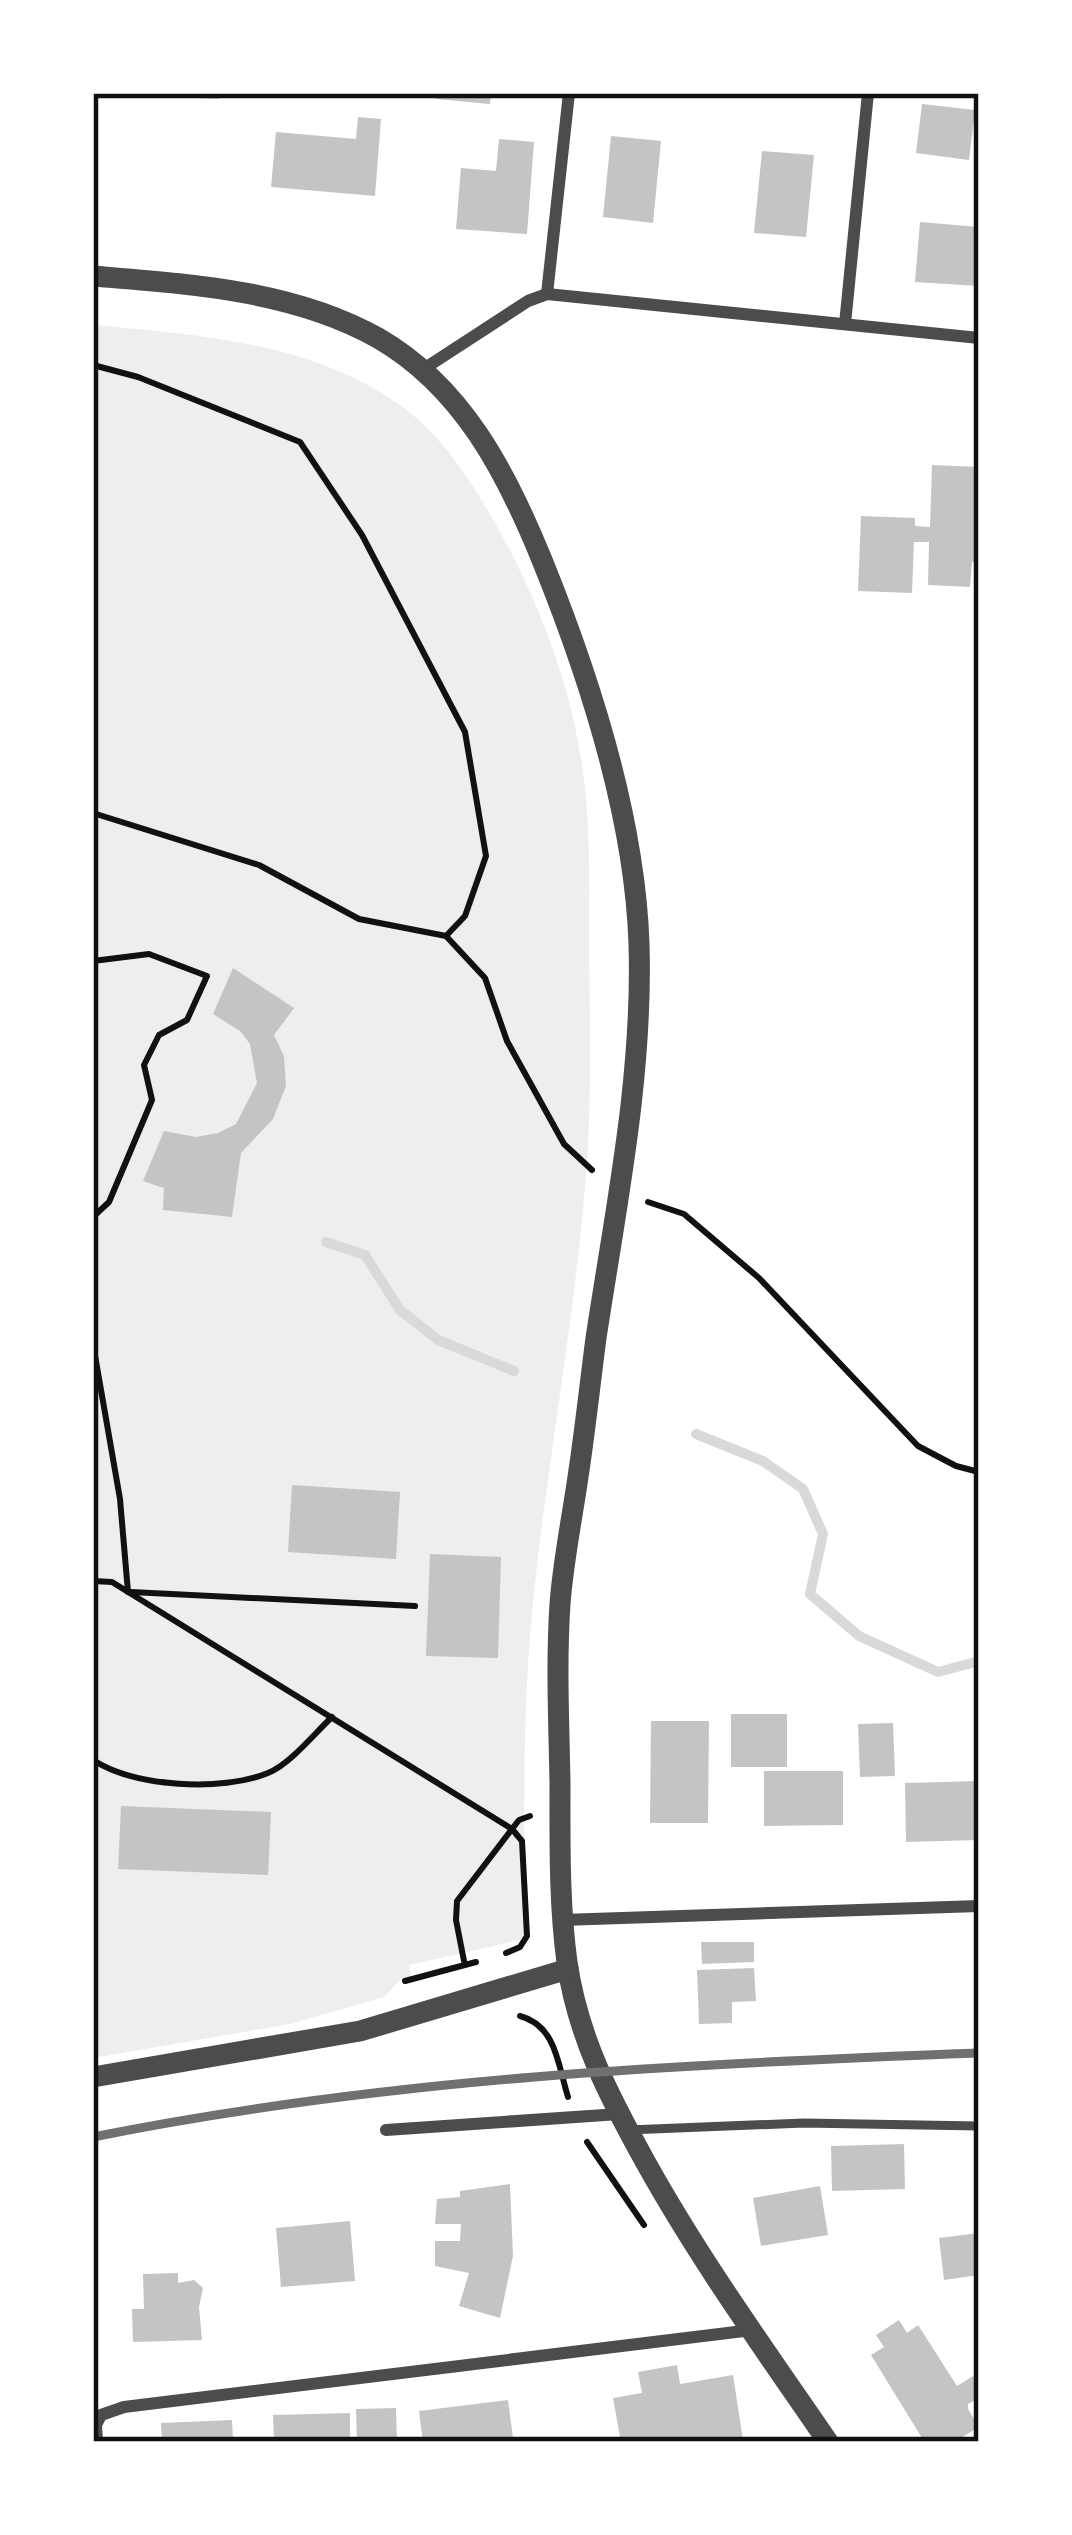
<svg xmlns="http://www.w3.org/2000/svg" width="1072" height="2535" font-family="'DejaVu Sans',sans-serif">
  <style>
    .green { fill: #eee }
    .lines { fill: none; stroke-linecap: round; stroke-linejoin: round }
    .stream { stroke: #d9d9d9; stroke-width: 10 }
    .building { fill: #c4c4c4 }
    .path { stroke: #111; stroke-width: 6 }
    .service { stroke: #4c4c4c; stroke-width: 9 }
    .minor { stroke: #4c4c4c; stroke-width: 12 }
    .tertiary { stroke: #4c4c4c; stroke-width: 21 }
    .rail { stroke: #707070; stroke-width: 9 }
    .neatline { fill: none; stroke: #111; stroke-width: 4.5 }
  </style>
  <rect width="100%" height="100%" fill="#fff"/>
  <path class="green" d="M93,325C200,335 314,342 404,408C445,439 473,484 498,528C541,606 574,692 584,781C591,838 589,896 589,954C590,1017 591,1082 588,1146C579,1292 551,1438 535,1584C521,1702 525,1820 524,1939L409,1965L411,1977L400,1980L384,1997L290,2024L93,2058Z"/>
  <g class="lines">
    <g class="stream">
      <polyline points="326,1242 365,1255 400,1310 438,1340 514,1371"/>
      <polyline points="696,1434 763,1461 803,1489 823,1534 810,1594 859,1636 938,1672 979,1661"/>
    </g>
  </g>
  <g class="building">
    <polygon points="174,93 220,93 219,99 174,97"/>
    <polygon points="436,93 491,93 490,104 436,99"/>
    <polygon points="922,104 975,110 969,160 916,153"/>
    <polygon points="358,117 381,119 375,196 271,187 276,132 356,139"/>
    <polygon points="611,136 661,141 653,223 603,217"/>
    <polygon points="499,139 534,142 527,234 456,229 461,168 496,171"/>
    <polygon points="762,151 814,155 806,237 754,233"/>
    <polygon points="920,222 979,227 979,286 915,282"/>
    <polygon points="932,465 979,467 979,563 972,562 970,587 928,585 929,542 914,542 912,593 858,591 861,516 915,518 915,526 930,527"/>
    <polygon points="233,968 294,1008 274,1035 284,1056 286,1086 273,1119 241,1153 232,1217 163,1210 164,1188 143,1181 164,1131 196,1137 218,1133 236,1124 257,1083 250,1044 240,1031 213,1014"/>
    <polygon points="292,1485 400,1492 396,1559 288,1552"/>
    <polygon points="430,1554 501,1557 498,1658 426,1656"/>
    <rect x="731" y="1714" width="56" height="53"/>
    <polygon points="651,1721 709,1721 708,1823 650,1823"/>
    <polygon points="893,1723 895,1776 860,1777 858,1724"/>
    <polygon points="764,1771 843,1771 843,1825 764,1826"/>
    <polygon points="979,1781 979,1840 906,1842 905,1783"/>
    <polygon points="121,1806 271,1812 268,1875 118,1869"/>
    <polygon points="701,1942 754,1942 754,1962 702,1964"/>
    <polygon points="754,1968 756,2001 732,2002 732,2023 699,2024 697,1970"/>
    <polygon points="904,2144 905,2189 832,2191 831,2146"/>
    <polygon points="510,2184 513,2256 500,2318 459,2306 469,2273 435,2266 435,2241 460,2241 461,2224 435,2224 437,2199 460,2197 460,2191"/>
    <polygon points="820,2186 828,2235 761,2246 753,2198"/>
    <polygon points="350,2221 355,2281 281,2287 276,2228"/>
    <polygon points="979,2233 979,2275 944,2280 939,2238"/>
    <polygon points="178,2273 178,2283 194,2280 203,2288 199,2307 202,2340 133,2342 132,2309 144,2309 143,2274"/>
    <polygon points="899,2320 907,2333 918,2325 957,2386 973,2376 979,2385 979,2398 968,2404 968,2409 979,2427 954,2442 927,2442 922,2438 871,2355 884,2347 876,2335"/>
    <polygon points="677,2365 680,2384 733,2375 743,2440 621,2442 613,2398 642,2393 638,2372"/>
    <polygon points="508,2400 513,2438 423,2442 419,2411"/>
    <polygon points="396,2408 397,2442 357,2442 356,2409"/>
    <polygon points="350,2413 350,2442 274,2442 273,2415"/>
    <polygon points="232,2420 233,2442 162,2442 161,2423"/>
  </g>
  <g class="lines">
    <g class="path">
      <polyline points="93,365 138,377 300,442 362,535 465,732 486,856 465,916 446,936"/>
      <polyline points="93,813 259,865 359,919 446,936 485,978 507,1041 564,1144 592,1170"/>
      <polyline points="93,961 149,954 207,976 187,1020 159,1035 144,1065 152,1100 109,1202 93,1217"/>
      <polyline points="648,1202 684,1214 759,1278 918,1446 956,1466 979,1472"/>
      <polyline points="93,1344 120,1499 128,1592"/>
      <polyline points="93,1581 112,1582 512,1829 519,1820 530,1816"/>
      <polyline points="131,1592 415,1606"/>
      <path d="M93,1760C135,1787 221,1792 268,1773C290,1764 314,1734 332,1717"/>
      <polyline points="464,1961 456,1920 457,1901 512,1829 522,1841 527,1936 520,1947 506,1953"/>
      <polyline points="405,1981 476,1962"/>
      <path d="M520,2016C557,2026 558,2066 568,2097"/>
      <polyline points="587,2142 644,2225"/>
    </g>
    <polyline class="service" points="628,2130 804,2123 979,2126"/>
    <g class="minor">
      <polyline points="547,294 569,93"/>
      <polyline points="845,324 868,93"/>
      <polyline points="422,370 528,301 547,294 979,338"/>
      <polyline points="562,1920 979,1906"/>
      <polyline points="386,2130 619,2114"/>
      <polyline points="97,2442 96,2425 101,2415 124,2407 752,2330"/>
    </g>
    <g class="tertiary">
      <path d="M93,276C189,284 293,290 378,338C463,387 507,474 542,560C589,676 635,819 639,944C643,1077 616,1206 596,1338C590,1384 585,1431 578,1477C572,1519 563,1562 560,1604C556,1664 559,1724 560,1783C560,1843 559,1903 567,1962C578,2038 610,2098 646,2163C700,2260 765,2350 828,2442"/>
      <polyline points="93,2077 360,2031 568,1969"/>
    </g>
    <path class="rail" d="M93,2137C388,2078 680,2064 979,2053"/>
  </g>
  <rect width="1072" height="2535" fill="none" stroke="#ffffff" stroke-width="192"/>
  <rect x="96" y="96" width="880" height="2343" class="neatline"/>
</svg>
